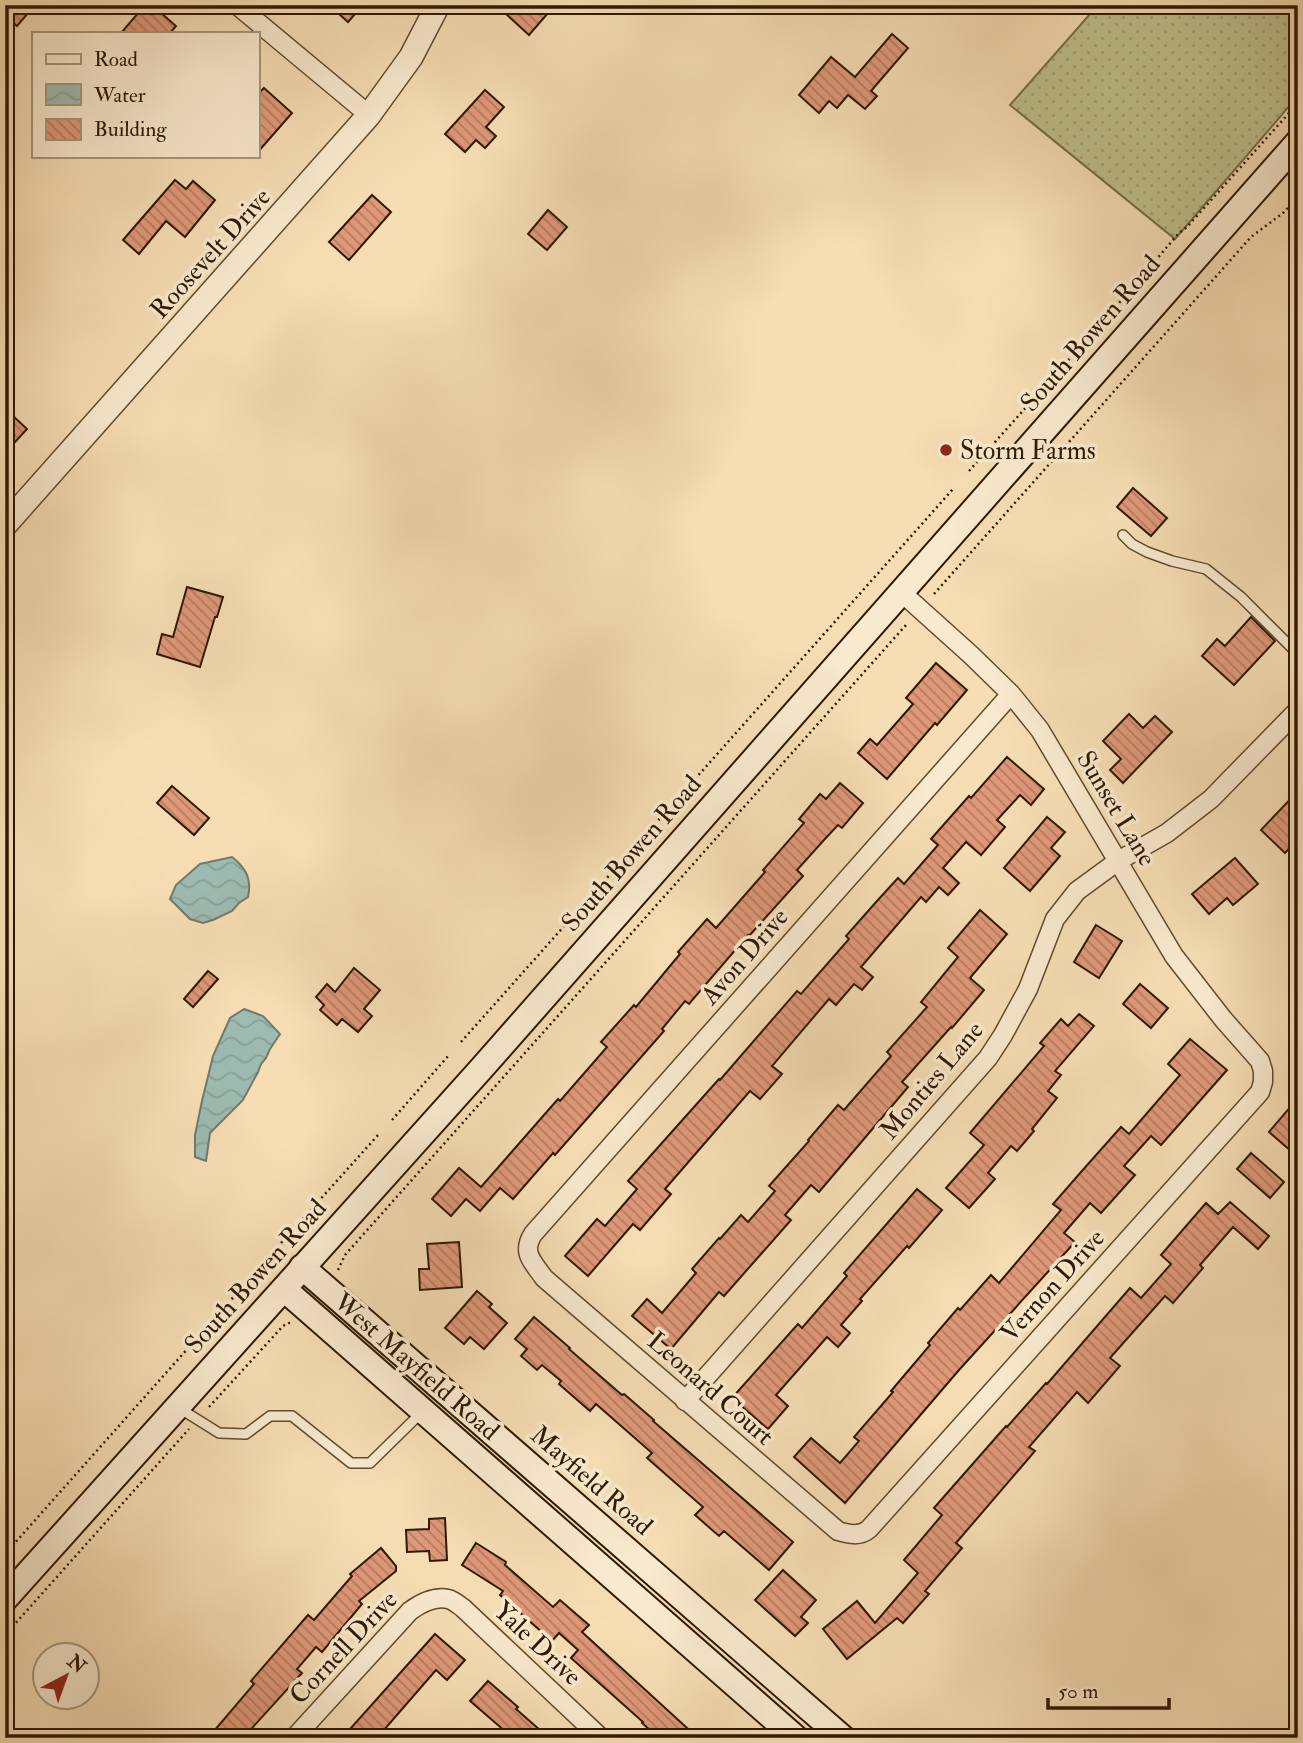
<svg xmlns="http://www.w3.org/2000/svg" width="1303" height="1743" font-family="'IM FELL Double Pica',serif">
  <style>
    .grass { fill: url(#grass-dots); stroke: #766c46; stroke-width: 2 }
    .water { fill: url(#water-waves); stroke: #717a6b; stroke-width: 2 }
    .building { fill: url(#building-back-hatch); stroke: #2e1901; stroke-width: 2 }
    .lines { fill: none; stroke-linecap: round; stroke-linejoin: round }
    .service-casing { stroke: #604a2e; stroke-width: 12 }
    .minor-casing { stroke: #604a2e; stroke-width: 21 }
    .tertiary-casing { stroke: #604a2e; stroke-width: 26 }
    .secondary-casing { stroke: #2e1901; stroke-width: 28 }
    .path { stroke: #2e1901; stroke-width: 2.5; stroke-dasharray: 2 3.5; stroke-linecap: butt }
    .service { stroke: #f9e9ce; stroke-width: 9 }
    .minor { stroke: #f9e9ce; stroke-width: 18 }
    .tertiary { stroke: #f9e9ce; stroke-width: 23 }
    .secondary { stroke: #f9e9ce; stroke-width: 24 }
    .poi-dot { fill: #8f2418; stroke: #f9e9ce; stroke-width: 2.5 }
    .labels { text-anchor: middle; stroke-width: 7; stroke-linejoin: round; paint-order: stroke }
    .street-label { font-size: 26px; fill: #2e1901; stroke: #f9e9ce }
    .poi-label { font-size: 26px; fill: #2e1901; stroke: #f9e9ce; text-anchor: start }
  </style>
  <defs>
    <pattern id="grass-dots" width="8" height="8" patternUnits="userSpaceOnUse" patternTransform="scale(1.75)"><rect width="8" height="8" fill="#bec08b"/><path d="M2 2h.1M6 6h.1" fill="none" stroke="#a4a476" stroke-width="1.8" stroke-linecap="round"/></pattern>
    <pattern id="water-waves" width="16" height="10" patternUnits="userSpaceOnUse" patternTransform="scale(1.75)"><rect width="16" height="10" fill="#9dbbb1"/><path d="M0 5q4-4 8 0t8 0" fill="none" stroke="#88a096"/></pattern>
    <pattern id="building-back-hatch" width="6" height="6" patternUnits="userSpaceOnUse" patternTransform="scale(1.75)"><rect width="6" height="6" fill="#df9879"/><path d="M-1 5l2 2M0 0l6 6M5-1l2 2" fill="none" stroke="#b57b61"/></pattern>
  </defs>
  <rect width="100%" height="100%" fill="#f6ddb3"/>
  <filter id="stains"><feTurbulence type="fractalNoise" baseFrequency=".00286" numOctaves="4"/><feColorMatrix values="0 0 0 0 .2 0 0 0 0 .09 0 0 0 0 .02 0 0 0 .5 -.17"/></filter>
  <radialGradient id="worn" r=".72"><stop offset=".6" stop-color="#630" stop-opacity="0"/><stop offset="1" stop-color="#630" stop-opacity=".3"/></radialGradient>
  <polygon class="grass" points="1098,5 1298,5 1298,96 1175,239 1010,105"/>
  <g class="water">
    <path d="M232,857C246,868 252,879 248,897L239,903L232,911L213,920L203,923L190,919L170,899L176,885L200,864Z"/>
    <polygon points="244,1009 263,1016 280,1034 270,1049 266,1058 261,1064 258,1072 243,1100 210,1133 206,1161 195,1157 195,1135 202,1101 213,1056 230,1018"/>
  </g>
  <g class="building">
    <polygon points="5,5 19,5 28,13 17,26 5,16"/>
    <polygon points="145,5 152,5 176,26 170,33 121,33"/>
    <polygon points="329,5 363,5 348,22"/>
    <polygon points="496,5 555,5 529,35"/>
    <polygon points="892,34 908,48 871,91 877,96 865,109 848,95 837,108 829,101 819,113 799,95 831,57 855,77"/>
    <polygon points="264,88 292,113 257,153 257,95"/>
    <polygon points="485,90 504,107 486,127 496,136 485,148 476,140 465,152 445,134"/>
    <polygon points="175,180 186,189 193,181 215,200 185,237 166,221 139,254 123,240"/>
    <polygon points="372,195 391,212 349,260 329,242"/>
    <polygon points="548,210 567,227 547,250 528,234"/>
    <polygon points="12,415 27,429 5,453 5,423"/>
    <polygon points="1133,488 1167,518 1151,536 1117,507"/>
    <polygon points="187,587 223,597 217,617 215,617 200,667 157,654 162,634 173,637"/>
    <polygon points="1251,617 1275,641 1234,685 1202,656 1217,639 1225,646"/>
    <polygon points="936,663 967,690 937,725 935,723 887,779 858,753 870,739 877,745 913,704 906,698"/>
    <polygon points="1129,714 1143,728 1155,716 1172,732 1123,783 1110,770 1121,759 1103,741"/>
    <polygon points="1007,757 1044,789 1031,805 1020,795 997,820 1005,827 981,855 966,842 943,868 959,883 948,895 939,887 926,902 921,897 861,967 873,977 862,990 854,984 836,1005 829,999 772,1066 782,1074 760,1099 750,1091 665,1189 671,1194 640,1230 633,1224 588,1276 565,1256 597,1219 605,1226 637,1189 628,1181 719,1079 720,1080 797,991 801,994 849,939 846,936 877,901 898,878 904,884 938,845 931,839 969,796 971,798"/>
    <polygon points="840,783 863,803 842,828 838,825 824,840 797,870 803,876 749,936 748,935 689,1004 685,1001 662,1029 664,1031 592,1113 555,1155 553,1153 513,1199 500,1188 480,1211 466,1199 451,1216 432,1199 459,1168 481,1187 558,1099 560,1101 607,1047 601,1042 634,1005 636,1007 680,954 678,952 707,919 716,928 765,872 763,870 804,823 799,819 820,794 826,799"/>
    <polygon points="172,786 209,818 194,835 157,803"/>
    <polygon points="1298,791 1298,839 1285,853 1261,830"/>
    <polygon points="1047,817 1065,832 1051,848 1060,856 1030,891 1004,868"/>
    <polygon points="1235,858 1258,884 1233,905 1227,898 1209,914 1192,894"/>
    <polygon points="980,910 1007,934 970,978 984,990 952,1028 951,1027 902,1082 908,1087 819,1192 811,1185 785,1215 791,1220 724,1296 719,1292 671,1349 632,1316 647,1299 662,1313 696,1273 692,1269 719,1238 720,1239 741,1215 748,1222 775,1191 769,1186 809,1141 808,1140 838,1105 844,1110 891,1056 887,1052 927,1007 921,1002 958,957 948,948"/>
    <polygon points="1096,925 1122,941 1099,978 1074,962"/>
    <polygon points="354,968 380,990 364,1009 372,1016 358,1032 342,1019 337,1025 320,1010 324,1005 316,997 327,984 335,992"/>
    <polygon points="208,971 218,979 193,1007 184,999"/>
    <polygon points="1140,984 1168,1008 1151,1028 1123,1004"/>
    <polygon points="1079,1014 1094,1026 1055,1071 1061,1075 1048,1091 1057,1098 1032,1129 1034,1131 1017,1151 1011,1146 988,1173 995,1179 969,1208 946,1188 984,1145 970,1133 1044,1046 1040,1043 1061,1019 1068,1026"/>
    <polygon points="1190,1039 1227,1070 1161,1145 1151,1136 1124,1166 1135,1175 1101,1213 1090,1203 1064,1233 1075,1242 959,1370 845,1503 794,1457 811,1438 840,1463 859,1441 854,1437 893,1392 891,1391 930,1345 928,1343 958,1308 960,1310 991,1275 999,1283 1061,1210 1053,1204 1081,1172 1121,1127 1129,1134 1180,1075 1168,1064"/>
    <polygon points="1298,1098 1298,1157 1269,1132"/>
    <polygon points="1251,1153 1284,1182 1270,1198 1237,1169"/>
    <polygon points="917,1189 942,1210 909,1248 907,1246 860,1299 862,1301 841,1325 850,1333 838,1347 827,1337 776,1395 788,1406 768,1429 732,1398 798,1324 802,1328 847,1276 844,1273"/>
    <polygon points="1230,1202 1269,1236 1258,1249 1233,1227 1200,1265 1203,1268 1173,1303 1165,1296 1110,1358 1120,1366 1088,1403 1077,1392 1029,1447 1035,1451 956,1543 962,1548 925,1591 929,1594 903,1623 897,1618 847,1659 823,1629 857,1601 875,1623 918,1573 904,1560 942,1515 934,1508 1006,1426 1007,1427 1046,1383 1047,1384 1130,1288 1141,1298 1171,1264 1161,1255 1206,1203 1218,1214"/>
    <polygon points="459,1242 462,1287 420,1290 419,1269 429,1269 427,1244"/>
    <polygon points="477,1291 492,1304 489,1307 507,1323 484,1349 470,1337 464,1344 445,1328"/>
    <polygon points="534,1317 570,1348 569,1349 622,1395 624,1394 654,1420 653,1421 793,1542 769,1570 724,1531 719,1536 695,1515 703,1507 647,1458 652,1453 596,1404 590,1411 559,1384 561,1381 542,1365 537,1370 521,1356 527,1349 515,1339"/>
    <polygon points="445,1518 447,1560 430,1561 429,1551 407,1552 406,1530 429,1529 429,1519"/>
    <polygon points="476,1543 506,1562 505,1565 553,1607 560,1600 589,1625 582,1632 698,1738 659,1738 642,1723 643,1722 571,1658 578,1650 559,1633 552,1641 500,1595 503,1591 462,1565"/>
    <polygon points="381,1548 396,1566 396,1571 359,1601 362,1604 322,1652 316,1647 297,1669 302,1673 243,1738 208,1738 254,1684 251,1681 308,1615 314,1620 352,1576 350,1574"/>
    <polygon points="783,1570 816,1600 801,1617 808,1623 795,1636 755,1600"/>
    <polygon points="435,1634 465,1660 447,1680 436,1670 377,1738 342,1738"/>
    <polygon points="488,1681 518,1707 516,1709 549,1738 500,1738 506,1732 470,1701"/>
  </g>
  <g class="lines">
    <g class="service-casing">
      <g id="service">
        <polyline points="1123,535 1132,544 1147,552 1172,561 1206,569 1241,597 1298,654"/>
        <polyline points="179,1408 219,1433 246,1434 270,1416 292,1416 351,1463 370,1463 423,1411"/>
      </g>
    </g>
    <g class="minor-casing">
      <g id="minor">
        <polyline points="237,5 369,115"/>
        <path d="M901,592L971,655L1011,694L1040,730L1174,956L1223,1019L1260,1061L1263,1071V1082L1260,1092L869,1529C860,1537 848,1534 838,1531L544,1278C533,1262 521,1253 533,1234L1011,694"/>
        <polyline points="685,1401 988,1058 1003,1035 1028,989 1055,919 1077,891 1118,861 1167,833 1211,799 1298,710"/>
        <path d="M294,1738L410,1611C421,1603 434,1596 448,1599C453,1600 459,1605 463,1608L601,1738"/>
      </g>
    </g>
    <g class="tertiary-casing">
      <polyline id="tertiary" points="5,525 369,115 411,57 438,5"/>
    </g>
    <g class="secondary-casing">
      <g id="secondary">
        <polyline points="302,1267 843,1738"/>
        <polyline points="284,1289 796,1738"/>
        <polyline points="5,1599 481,1069 1298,142"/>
      </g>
    </g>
    <g class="path">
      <polyline points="969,471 1107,317 1179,233 1187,227 1298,103"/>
      <polyline points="934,594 1251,237 1283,213 1298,197"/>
      <polyline points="461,1042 953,489"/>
      <polyline points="392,1120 449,1055"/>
      <polyline points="281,1243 379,1134"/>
      <polyline points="338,1270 345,1255 906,625"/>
      <polyline points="209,1407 283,1326 291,1322"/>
      <polyline points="5,1554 238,1292 245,1286 270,1256"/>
      <polyline points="5,1635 189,1429"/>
    </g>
    <use href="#service" class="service"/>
    <use href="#minor" class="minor"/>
    <use href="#tertiary" class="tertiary"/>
    <use href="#secondary" class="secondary"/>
  </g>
  <circle class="poi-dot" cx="946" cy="450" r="7"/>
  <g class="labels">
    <g class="street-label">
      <text transform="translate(210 253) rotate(-48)" y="9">Roosevelt Drive</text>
      <text transform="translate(1090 333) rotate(-49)" y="9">South Bowen Road</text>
      <text transform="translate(1117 808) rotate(59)" y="9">Sunset Lane</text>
      <text transform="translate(631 853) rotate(-49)" y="9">South Bowen Road</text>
      <text transform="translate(744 956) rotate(-49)" y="9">Avon Drive</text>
      <text transform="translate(931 1080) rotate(-50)" y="9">Monties Lane</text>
      <text transform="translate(255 1276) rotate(-48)" y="9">South Bowen Road</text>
      <text transform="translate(1052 1285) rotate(-48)" y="9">Vernon Drive</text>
      <text transform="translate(417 1366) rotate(41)" y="9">West Mayfield Road</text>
      <text transform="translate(711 1388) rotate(41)" y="9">Leonard Court</text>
      <text transform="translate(592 1480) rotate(41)" y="9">Mayfield Road</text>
      <text transform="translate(538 1643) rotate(43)" y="9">Yale Drive</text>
      <text transform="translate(343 1647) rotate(-47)" y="9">Cornell Drive</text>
    </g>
    <g class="poi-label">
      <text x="960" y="459">Storm Farms</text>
    </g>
  </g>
  <rect width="1303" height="1743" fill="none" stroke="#f6ddb3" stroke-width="28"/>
  <rect x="7" y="7" width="1289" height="1729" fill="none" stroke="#2e1901" stroke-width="3.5"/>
  <rect x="14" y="14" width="1275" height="1715" fill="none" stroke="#2e1901" stroke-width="2"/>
  <rect x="32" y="32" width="228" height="126" fill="#f9e9ce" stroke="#a8967c" stroke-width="2"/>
  <rect x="46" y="54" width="35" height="10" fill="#f9e9ce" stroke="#a8967c" stroke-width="2"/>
  <text x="94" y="66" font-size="21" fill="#2e1901">Road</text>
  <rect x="46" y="84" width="35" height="21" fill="url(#water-waves)" stroke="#a8967c" stroke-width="2"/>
  <text x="94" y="102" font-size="21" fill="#2e1901">Water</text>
  <rect x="46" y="119" width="35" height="21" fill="url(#building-back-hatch)" stroke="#a8967c" stroke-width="2"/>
  <text x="94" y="136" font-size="21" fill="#2e1901">Building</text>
  <g transform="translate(66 1676) rotate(41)"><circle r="33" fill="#f9e9ce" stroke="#a8967c" stroke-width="2"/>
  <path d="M0-5L12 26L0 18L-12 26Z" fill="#8f2418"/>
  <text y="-10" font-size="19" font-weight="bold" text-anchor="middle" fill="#2e1901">N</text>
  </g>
  <path d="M1048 1698v10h121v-10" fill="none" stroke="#2e1901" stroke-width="3.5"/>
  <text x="1058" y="1698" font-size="21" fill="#2e1901" stroke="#f9e9ce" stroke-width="5" paint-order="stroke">50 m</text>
  <rect width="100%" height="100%" filter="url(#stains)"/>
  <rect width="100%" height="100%" fill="url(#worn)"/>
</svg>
